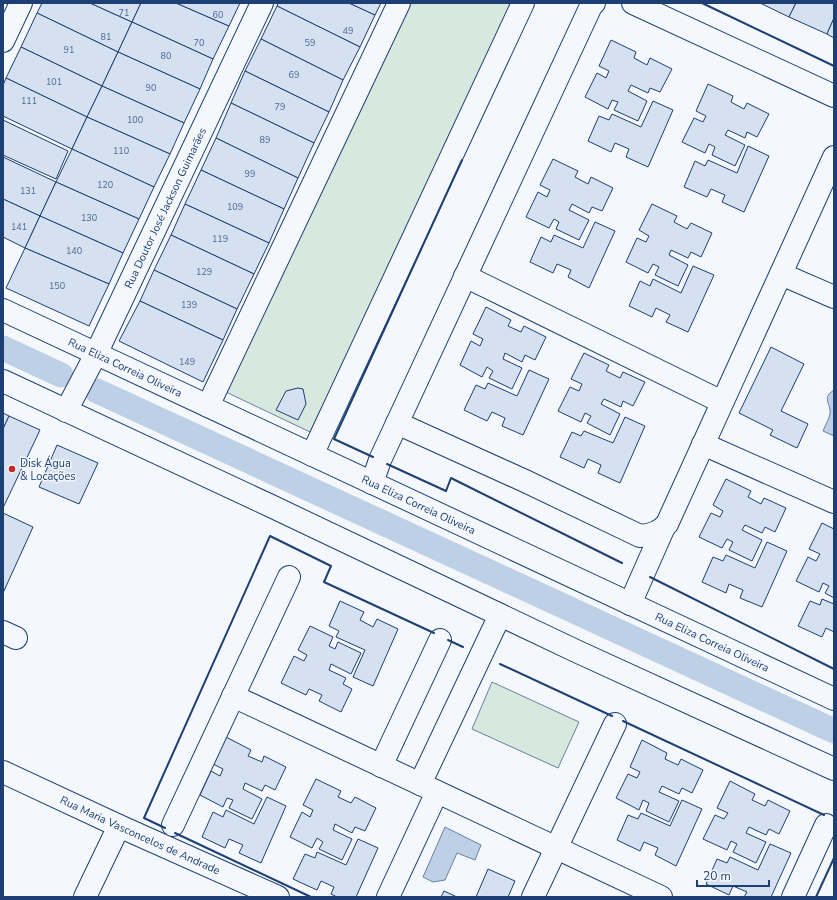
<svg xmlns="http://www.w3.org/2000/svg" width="837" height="900" font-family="'Nunito Sans',sans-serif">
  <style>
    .green { fill: #d7e8df; stroke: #687fa3 }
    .water { fill: #bed0e5; stroke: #687fa3 }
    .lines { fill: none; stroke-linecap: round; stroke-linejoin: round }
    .canal { stroke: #bed0e5; stroke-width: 25 }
    .building { fill: #d5e0f0; stroke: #1d3f73 }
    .minor-casing { stroke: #1d3f73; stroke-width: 24 }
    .minor { stroke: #f4f7fb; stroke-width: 22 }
    .wall { stroke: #1d3f73; stroke-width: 2 }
    .poi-dot { fill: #c62828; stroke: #f4f7fb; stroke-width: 1.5 }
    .labels { text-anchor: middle; stroke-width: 3; stroke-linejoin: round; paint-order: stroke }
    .number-label { font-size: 9px; fill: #4b6792 }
    .street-label { font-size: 11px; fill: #1d3f73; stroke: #f4f7fb }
    .poi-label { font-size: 11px; fill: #1d3f73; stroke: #f4f7fb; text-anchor: start }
  </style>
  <rect width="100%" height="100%" fill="#f4f7fb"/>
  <g class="green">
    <polygon points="411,3 514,3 310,432 226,392"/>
    <polygon points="492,682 579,722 558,768 472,729"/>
  </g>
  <g class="water">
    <path d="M834,390V436L823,431C825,426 830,417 830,413C831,403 821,398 834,390Z"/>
    <polygon points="445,827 481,845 475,860 457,853 445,880 433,882 423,877"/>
  </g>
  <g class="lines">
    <g class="canal">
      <polyline points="3,348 61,375"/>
      <polyline points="97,391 834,731"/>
    </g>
  </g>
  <g class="building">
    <polygon points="42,3 90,3 132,22 118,52 37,13"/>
    <polygon points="90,3 141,3 132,22"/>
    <polygon points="141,3 176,3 229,26 213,59 132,22"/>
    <polygon points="176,3 240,3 229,26"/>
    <polygon points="278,3 349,3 375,15 360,47 277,6"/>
    <polygon points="349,3 381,3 375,15"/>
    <polygon points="760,3 796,3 789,17"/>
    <polygon points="796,3 834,3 834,18 827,34 789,17"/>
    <polygon points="277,6 360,47 343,80 261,39"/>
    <polygon points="37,13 118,52 102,86 21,47"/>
    <polygon points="834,18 834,38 827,34"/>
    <polygon points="132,22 213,59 200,89 118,52"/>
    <polygon points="261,39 343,80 329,112 245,71"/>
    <polygon points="611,40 636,52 634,58 647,65 650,58 672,69 660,92 650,88 648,93 631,85 628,91 647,101 638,121 614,110 618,102 612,100 608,109 585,97 597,73 606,78 609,71 599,66"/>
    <polygon points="21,47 102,86 87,117 6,78"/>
    <polygon points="118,52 200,89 184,123 102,86"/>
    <polygon points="245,71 329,112 314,143 231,103"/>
    <polygon points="6,78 87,117 72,149 3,116 3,85"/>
    <polygon points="708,84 733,96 731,102 744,109 747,103 769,114 757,137 747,132 745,138 728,130 725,135 745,145 735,166 712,155 715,147 709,144 705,153 682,142 694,118 703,122 706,116 696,111"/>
    <polygon points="102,86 184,123 170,154 87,117"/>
    <polygon points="653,101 673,110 648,167 626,157 629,149 615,143 611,152 588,141 599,116 609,120 612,114 641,127"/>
    <polygon points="231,103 314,143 298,178 216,138"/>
    <polygon points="87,117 170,154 154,187 72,149"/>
    <polygon points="3,120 68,151 56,179 3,155"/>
    <polygon points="216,138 298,178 284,209 201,170"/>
    <polygon points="748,146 769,156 744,212 722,202 725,195 711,189 707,197 684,187 695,161 705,166 708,160 737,173"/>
    <polygon points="72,149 154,187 139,219 56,182"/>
    <polygon points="3,157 56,182 40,216 3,199"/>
    <polygon points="553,159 578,171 575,177 588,184 591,177 613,188 602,211 592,207 589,213 572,204 569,210 589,220 579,240 556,229 559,222 554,219 549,228 526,217 538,192 547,197 550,190 540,185"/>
    <polygon points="201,170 284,209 269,243 185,204"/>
    <polygon points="56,182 139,219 123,253 40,216"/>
    <polygon points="3,199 40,216 25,248 3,237"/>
    <polygon points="185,204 269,243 254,274 171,235"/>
    <polygon points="652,204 677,216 674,222 687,229 691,223 712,233 701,257 691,252 688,258 671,250 669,255 688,265 678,286 655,275 659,267 653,264 648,273 626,262 637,238 646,242 649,236 639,230"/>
    <polygon points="40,216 123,253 109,284 25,248"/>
    <polygon points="595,222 615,231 589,288 568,277 571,270 557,264 553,273 530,262 541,237 551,242 554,235 583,248"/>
    <polygon points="171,235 254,274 237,309 154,270"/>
    <polygon points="25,248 109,284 89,326 6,288"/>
    <polygon points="693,266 714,275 688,332 666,322 670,315 656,308 652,317 629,306 640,281 650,286 653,279 681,293"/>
    <polygon points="154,270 237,309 223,340 140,301"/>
    <polygon points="140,301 223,340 203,382 119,341"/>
    <polygon points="486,307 511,320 508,326 521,332 524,326 546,337 535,360 525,355 522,362 505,353 503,359 522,368 512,389 489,378 493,371 487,367 482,377 460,365 471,341 480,346 483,339 473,334"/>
    <polygon points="771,347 804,364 781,411 808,424 797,448 770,435 773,430 739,413"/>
    <polygon points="584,353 609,365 606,371 620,378 623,372 645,382 633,406 623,401 621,407 604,399 601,404 620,414 610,435 587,423 591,416 585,413 581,422 558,411 570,387 579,391 582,384 571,379"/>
    <polygon points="529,370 549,379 523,435 502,426 505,418 492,412 487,421 464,410 476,385 485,389 488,383 517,396"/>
    <polygon points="298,388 303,389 306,404 298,420 276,410 286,391"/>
    <polygon points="3,413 9,416 3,429"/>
    <polygon points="9,416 40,430 3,508 3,429"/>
    <polygon points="625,417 645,426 620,483 598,473 601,465 588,459 584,468 560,457 572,432 581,436 584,431 613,443"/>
    <polygon points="57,445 98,463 79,504 39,487"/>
    <polygon points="726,479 751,491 748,497 761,504 764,498 786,508 775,532 765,527 762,533 745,525 742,530 762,540 752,561 729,550 733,542 727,539 722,548 699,537 711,513 720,517 723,511 713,505"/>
    <polygon points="3,513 33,527 3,593"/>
    <polygon points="822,523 834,529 834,598 825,593 829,586 823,583 819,592 796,581 808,557 816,561 820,554 809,549"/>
    <polygon points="767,542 787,551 762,607 740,598 743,590 729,584 726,593 702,582 713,557 723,561 726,555 755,568"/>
    <polygon points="822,599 834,604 834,632 826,628 822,637 798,626 810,601 820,605"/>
    <polygon points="340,601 364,612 360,620 373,627 377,619 398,629 373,686 353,677 365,650 336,637 339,631 329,626"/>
    <polygon points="310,626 333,637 329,646 335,649 338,642 361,653 351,674 331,664 329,670 346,678 343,684 352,689 341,712 319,701 322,695 309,689 306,695 281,683 294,656 304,661 307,655 298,650"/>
    <polygon points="226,737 251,750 248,756 262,762 264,756 286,767 275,790 265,785 262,791 245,783 243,789 262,799 252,819 229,808 233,800 227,798 223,807 200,795 211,771 220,776 223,769 213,764"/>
    <polygon points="642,740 667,753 665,759 678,765 681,759 703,770 692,793 682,788 679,794 662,786 659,792 679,801 669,822 646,811 649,803 643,800 639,810 616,798 628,774 637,778 640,772 630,767"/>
    <polygon points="316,779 341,791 338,797 351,803 355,797 376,808 365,831 355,827 352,833 335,824 333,830 352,839 342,860 319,849 323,842 317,838 312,848 290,837 302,812 310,817 313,810 303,805"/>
    <polygon points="730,781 755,794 752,800 765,806 768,800 790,811 779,834 769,829 766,835 749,827 746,833 766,842 756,863 733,852 737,844 731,841 727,850 703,839 715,815 724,819 728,813 717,808"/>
    <polygon points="267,797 286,806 261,863 239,853 243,845 229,839 225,848 202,837 213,812 223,817 226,810 254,824"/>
    <polygon points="682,800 702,809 676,866 655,855 658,848 644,842 640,851 617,840 628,815 638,819 641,813 670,826"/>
    <polygon points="358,839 378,848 356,897 337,897 331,894 334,887 321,881 317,890 293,879 305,854 315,858 317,852 346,865"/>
    <polygon points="770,844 791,853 771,897 744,897 747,892 733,886 729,895 706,884 717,859 727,863 730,857 758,870"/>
    <polygon points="488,869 515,881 508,897 476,897"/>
    <polygon points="444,891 457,897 441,897"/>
  </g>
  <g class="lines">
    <g class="minor-casing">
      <g id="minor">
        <polyline points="633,3 834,96"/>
        <polyline points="3,41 21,3"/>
        <polyline points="781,274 834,297"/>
        <polyline points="465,276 722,402"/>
        <path id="s1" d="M3,310L834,699"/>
        <polyline points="3,381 271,506 576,651 834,769"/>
        <polyline points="208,406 399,3"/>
        <path id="s2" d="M66,411L96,354L262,3"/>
        <path d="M397,423L525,481L640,536C650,535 660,533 667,524L834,157"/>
        <polyline points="703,444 834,502"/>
        <polyline points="312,455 523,3"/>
        <polyline points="372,483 380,460 591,6 594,3"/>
        <polyline points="630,604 664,527"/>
        <polyline points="3,632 16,638"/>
        <polyline points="233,696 661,897"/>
        <polyline points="381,766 440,640"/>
        <path id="s3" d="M3,772L119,826L278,897"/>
        <polyline points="420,784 500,615"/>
        <polyline points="173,825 289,577"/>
        <polyline points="85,897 119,826"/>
        <polyline points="388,897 437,792"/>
        <polyline points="533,897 615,724"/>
        <polyline points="793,897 826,825"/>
      </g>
    </g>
    <use href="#minor" class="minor"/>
    <g class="wall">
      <polyline points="702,3 834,66"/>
      <polyline points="373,457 334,439 462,160"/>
      <polyline points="387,464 446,491 451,478 622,563"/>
      <polyline points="650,577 834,669"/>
      <polyline points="448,640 463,647"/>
      <polyline points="500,664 612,716"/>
      <polyline points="623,721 824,815"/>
      <polyline points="165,828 144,818 270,536 331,566 324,582 434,633"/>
      <polyline points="175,833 311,897"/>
      <polyline points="816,897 834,858"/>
    </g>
  </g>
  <circle class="poi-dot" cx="12" cy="469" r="4"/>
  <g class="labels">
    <g class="number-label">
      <text x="124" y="16">71</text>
      <text x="218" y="18">60</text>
      <text x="348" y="34">49</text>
      <text x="106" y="40">81</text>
      <text x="199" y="46">70</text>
      <text x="310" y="46">59</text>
      <text x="69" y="53">91</text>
      <text x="166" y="59">80</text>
      <text x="294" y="78">69</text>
      <text x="54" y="85">101</text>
      <text x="151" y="91">90</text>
      <text x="29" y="104">111</text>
      <text x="280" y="110">79</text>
      <text x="135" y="123">100</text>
      <text x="265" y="143">89</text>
      <text x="121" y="154">110</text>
      <text x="250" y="177">99</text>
      <text x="105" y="188">120</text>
      <text x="28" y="194">131</text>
      <text x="235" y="210">109</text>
      <text x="89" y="221">130</text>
      <text x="19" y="230">141</text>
      <text x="220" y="242">119</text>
      <text x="74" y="254">140</text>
      <text x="204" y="275">129</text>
      <text x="57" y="289">150</text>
      <text x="189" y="308">139</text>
      <text x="187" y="365">149</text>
    </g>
    <g class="street-label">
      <text dy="4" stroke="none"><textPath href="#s2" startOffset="226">Rua Doutor José Jackson Guimarães</textPath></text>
      <text dy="4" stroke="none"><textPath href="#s1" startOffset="135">Rua Eliza Correia Oliveira</textPath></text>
      <text dy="4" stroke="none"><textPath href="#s1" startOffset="459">Rua Eliza Correia Oliveira</textPath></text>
      <text dy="4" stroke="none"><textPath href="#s1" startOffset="783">Rua Eliza Correia Oliveira</textPath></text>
      <text dy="4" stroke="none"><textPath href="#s3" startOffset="151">Rua Maria Vasconcelos de Andrade</textPath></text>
    </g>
    <g class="poi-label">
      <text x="20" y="467">Disk Água<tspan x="20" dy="13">&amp; Locações</tspan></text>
    </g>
  </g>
  <rect width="837" height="900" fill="none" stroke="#1d3f73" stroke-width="8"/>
  <path d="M697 880v6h72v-6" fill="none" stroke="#1d3f73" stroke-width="2"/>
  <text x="703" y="880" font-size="12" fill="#1d3f73" stroke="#f4f7fb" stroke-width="3" paint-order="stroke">20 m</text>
</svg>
